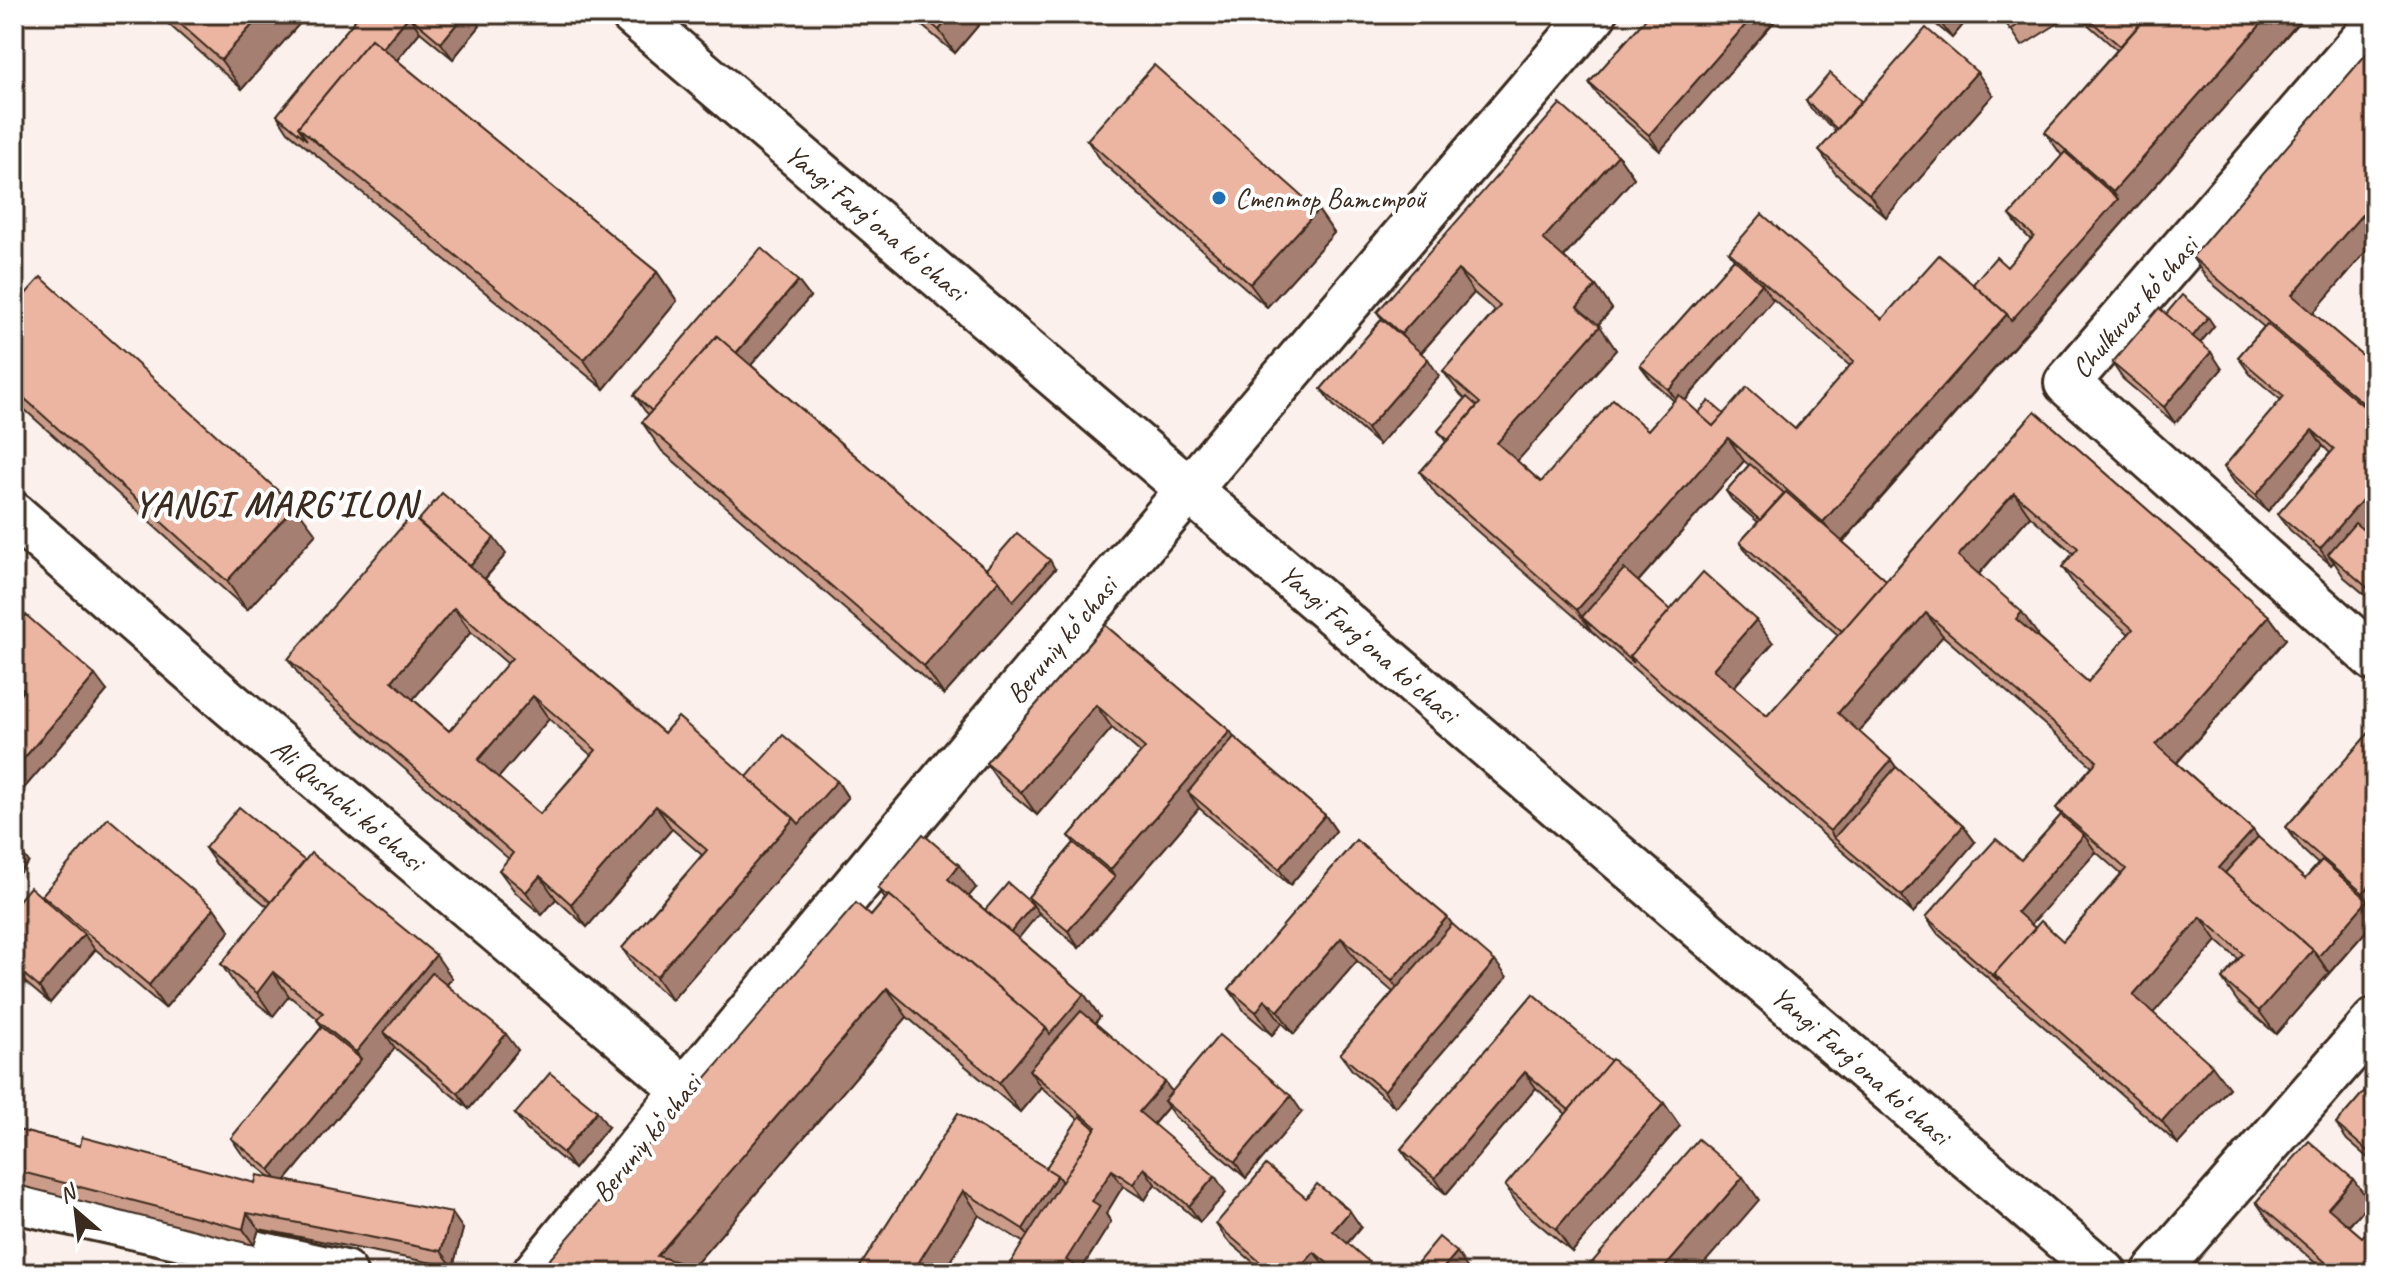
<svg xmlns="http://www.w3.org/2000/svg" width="2389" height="1287" font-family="Caveat,sans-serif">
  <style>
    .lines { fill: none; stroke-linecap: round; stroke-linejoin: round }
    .minor-casing { stroke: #3b2a1e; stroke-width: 50 }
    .secondary-casing { stroke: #3b2a1e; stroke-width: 50 }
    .minor { stroke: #fff; stroke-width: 44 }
    .secondary { stroke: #fff; stroke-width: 44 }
    .wall { fill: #cb9c8a; stroke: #3b2a1e; stroke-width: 2; fill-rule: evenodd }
    .shaded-wall { fill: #a57f71; stroke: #3b2a1e; stroke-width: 2 }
    .building { fill: #ecb5a1; stroke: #3b2a1e; stroke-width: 2; fill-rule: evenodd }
    .poi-dot { fill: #1f6fb2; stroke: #fff; stroke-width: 3 }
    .labels { text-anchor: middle; stroke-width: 8; stroke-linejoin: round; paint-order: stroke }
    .poi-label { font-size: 28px; fill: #3b2a1e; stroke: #fff; text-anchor: start }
    .street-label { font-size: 28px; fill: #3b2a1e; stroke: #fff }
    .district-label { font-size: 36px; font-weight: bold; letter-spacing: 2px; fill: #3b2a1e; stroke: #fff }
  </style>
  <rect width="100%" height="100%" fill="#fbf0ec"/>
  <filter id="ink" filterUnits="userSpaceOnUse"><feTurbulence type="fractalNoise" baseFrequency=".0125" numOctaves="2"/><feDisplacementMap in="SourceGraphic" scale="16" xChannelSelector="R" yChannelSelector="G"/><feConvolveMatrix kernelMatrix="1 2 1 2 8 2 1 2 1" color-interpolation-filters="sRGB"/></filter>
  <g filter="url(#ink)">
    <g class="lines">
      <g class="minor-casing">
        <g id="minor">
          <polyline points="2375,26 2067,383 2375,659"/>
          <polyline points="14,515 228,702 685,1090"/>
          <polyline points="14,1200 344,1273"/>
          <path d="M535,1273C882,848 1238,431 1594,14"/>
          <polyline points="2155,1273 2375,1021"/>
        </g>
      </g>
      <g class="secondary-casing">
        <polyline id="secondary" points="633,14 2104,1273"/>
      </g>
      <use href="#minor" class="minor"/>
      <use href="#secondary" class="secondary"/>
    </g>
    <g class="wall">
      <polygon points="157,14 308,14 242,89"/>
      <polygon points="360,14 471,14 480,26 453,59 420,32 397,60 657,272 677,301 604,389 288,132 277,115"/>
      <polygon points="908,14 988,14 955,53"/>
      <polygon points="1650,14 1781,14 1660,151 1601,99 1589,83"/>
      <polygon points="1924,14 1972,14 1952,38"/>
      <polygon points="2001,14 2073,14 2022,46"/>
      <path d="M2076,14H2306L1843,542L1886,580L2035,411L2269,616L2286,639L2177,763L2253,830L2258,837L2305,879L2318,864L2303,850L2286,827L2375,726V921L2276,1034L2238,1002L2222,979L2238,959L2217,941L2153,1013L2229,1088L2178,1144L1938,934L1926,917L2021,860L2061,815L2056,808L2092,766L1943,636L1859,732L1891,760L1896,767L1963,826L1975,842L1913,913L1436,495L1420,472L1446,442L1438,431L1465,399L1460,394L1443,371L1495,311L1474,293L1421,353L1439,376L1379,445L1333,405L1321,389L1382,319L1377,312L1618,155L1634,178L1564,257L1596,286L1612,309L1598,325L1616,350L1517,461L1541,482L1648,430L1674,401L1652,381L1640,365L1734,259L1729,252L1882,319L1973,284L2007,267L2031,240L2022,231L2010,215L2062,156L2045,132L2117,50ZM1773,299L1850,366L1795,429L1698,413L1685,401L1773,300ZM1744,461L1749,465L1726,491L1732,500L1758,522L1740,542L1752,559L1838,635L1767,716L1734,687L1773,643L1670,610L1638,582ZM2030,516L2073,553L2062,567L2078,590L2129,634L2088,682L2037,637L2038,635L1979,574ZM2096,852L2121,874L2063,941L2035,928L2031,924Z"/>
      <polygon points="2375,44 2375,241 2313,313 2375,366 2375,514 2362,529 2375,540 2375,603 2344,577 2334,562 2331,565 2290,530 2278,514 2330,453 2323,446 2268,511 2235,483 2224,467 2281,400 2250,374 2238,357 2264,327 2208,280 2192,257"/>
      <polygon points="1993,95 1886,217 1835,173 1819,150 1836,131 1811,109 1806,101 1861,101"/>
      <polygon points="1087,140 1318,210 1334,233 1267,307 1103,163"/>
      <polygon points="798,281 810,297 751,365 986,569 1055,569 944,695 662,451 642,422 649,415 645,411 634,395"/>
      <polygon points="14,307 316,534 247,610 14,400"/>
      <polygon points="2166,314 2214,326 2200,343 2222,369 2175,423 2123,379 2112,363"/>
      <path d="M506,554L485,579L664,733L747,777L837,781L848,798L672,1000L638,971L622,948L702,855L672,829L587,927L556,899L542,915L516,893L499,870L509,859L304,682L288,659ZM471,632L508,664L449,731L413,699ZM549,719L591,755L540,814L498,778Z"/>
      <polygon points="1105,625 1230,731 1234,737 1325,815 1336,831 1290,885 1199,808 1079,948 1039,913 1018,938 1084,994 1100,1017 1095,1023 1172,1091 1302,1112 1246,1178 1175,1117 1168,1107 1153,1125 1226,1193 1200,1222 1155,1184 1145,1200 1123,1186 1106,1214 1111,1222 1081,1270 1023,1242 979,1215 943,1273 856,1273 958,1113 1046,1168 1078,1119 1041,1087 1020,1112 907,1017 693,1267 715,1273 549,1273 544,1266 871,916 885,899 878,888 976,888 968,896 985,910 1033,905 1028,897 1074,843 1069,836 1141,753 1112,728 1037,815 1002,786 986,763"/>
      <polygon points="14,629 107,691 14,800 14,702 21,694 14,689"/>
      <polygon points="1356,840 1447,917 1452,924 1507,977 1395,1107 1352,1070 1340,1054 1393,992 1357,961 1294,1034 1282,1023 1272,1035 1245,1012 1229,989"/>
      <polygon points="205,848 305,861 452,978 447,985 518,1050 469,1109 395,1048 286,1180 463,1229 453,1267 259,1229 254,1245 14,1184 14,1129 80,1146 255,1183 270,1177 242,1154 231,1138 322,1027 317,1020 318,1019 289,996 273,1016 237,987 221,964 268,907 216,864"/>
      <polygon points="42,895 214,908 230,931 165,1008 94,948 95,950 50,1003 14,973 14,906 48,903"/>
      <polygon points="1533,994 1680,1126 1572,1252 1521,1209 1505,1186 1566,1114 1536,1088 1446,1194 1412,1165 1401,1149"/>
      <polygon points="2375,1079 2375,1164 2347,1140 2336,1124"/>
      <polygon points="515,1114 608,1127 574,1169 527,1130"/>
      <polygon points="1306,1198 1361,1227 1347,1244 1382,1273 1331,1273 1326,1268 1322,1273 1266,1273 1227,1240 1216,1224"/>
      <polygon points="2256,1202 2370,1202 2349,1226 2362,1237 2375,1273 2327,1273 2272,1225"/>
    </g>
    <g class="shaded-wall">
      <polygon points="262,14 308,14 242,89 221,60"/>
      <polygon points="465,14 471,14 480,26 453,59 441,43"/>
      <polygon points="952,14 988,14 955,53 939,30"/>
      <polygon points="1755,14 1781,14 1660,151 1649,135"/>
      <polygon points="1947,14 1972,14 1952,38 1940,22"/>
      <polygon points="2270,14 2306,14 1839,545 1823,522 2007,314 2118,199 2113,192"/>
      <polygon points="409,16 420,32 324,149 310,137"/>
      <polygon points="1977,72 1993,95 1886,217 1869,194"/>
      <polygon points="1618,155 1634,178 1559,262 1543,239"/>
      <polygon points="1318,210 1334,233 1267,307 1250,284"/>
      <polygon points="2366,210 2375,223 2375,241 2309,318 2292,295"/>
      <polygon points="1458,270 1474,293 1417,357 1401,334"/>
      <polygon points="657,272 677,301 604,389 584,360"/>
      <polygon points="798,281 810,297 745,372 734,356"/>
      <polygon points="1762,284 1773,300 1680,406 1669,390"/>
      <polygon points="1596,286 1612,309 1593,330 1577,307"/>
      <polygon points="2208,317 2214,326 2197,347 2191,339"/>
      <polygon points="1600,326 1616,350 1513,466 1497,443"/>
      <polygon points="2211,352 2222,369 2175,423 2164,407"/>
      <polygon points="1428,359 1439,376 1379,445 1367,429"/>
      <polygon points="2375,389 2375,420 2363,403"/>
      <polygon points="2312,430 2323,446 2268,511 2256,495"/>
      <polygon points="1728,438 1744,461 1596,629 1582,617 1593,633 1577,610"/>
      <polygon points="2375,485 2375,514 2336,560 2328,554 2334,562 2331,565 2320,549"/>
      <polygon points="2014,493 2030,516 1974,579 1958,556"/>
      <polygon points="295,506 316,534 247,610 227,581"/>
      <polygon points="494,538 506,554 480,584 469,568"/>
      <polygon points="1050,560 1055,569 944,695 924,666 999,580"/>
      <polygon points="454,608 471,632 408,705 392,681"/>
      <polygon points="14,612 20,620 14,627"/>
      <polygon points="2022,612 2038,635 2032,642 2016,619"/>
      <polygon points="1926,613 1943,636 1854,737 1838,713"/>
      <polygon points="2269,616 2286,639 2172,768 2156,745"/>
      <polygon points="1756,620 1773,643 1729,692 1713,669"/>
      <polygon points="95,675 107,691 14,800 14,770"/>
      <polygon points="533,696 549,719 494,783 478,760"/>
      <polygon points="1096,705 1112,728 1037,815 1021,792"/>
      <polygon points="1230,731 1246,754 1188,792 1199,808 1079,948 1068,931 1115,877 1110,870"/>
      <polygon points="1891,760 1907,783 1834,838 1830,831"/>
      <polygon points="837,781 848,798 672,1000 656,977 794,818"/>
      <polygon points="656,806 672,829 587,927 571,904"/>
      <polygon points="1325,815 1336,831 1290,885 1279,869"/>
      <polygon points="1963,826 1975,842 1913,913 1902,896"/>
      <polygon points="2253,830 2269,853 2224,875 2219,868"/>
      <polygon points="2084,835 2096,852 2028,928 2017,912"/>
      <polygon points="17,846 29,862 14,879 14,850"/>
      <polygon points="959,865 976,888 964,902 948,879"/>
      <polygon points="540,876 556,899 542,915 526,892"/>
      <polygon points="2375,880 2375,921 2329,973 2318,957 2368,900 2363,893"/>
      <polygon points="1033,905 1039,913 1014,944 1008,935"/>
      <polygon points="214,908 230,931 165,1008 149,985"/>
      <polygon points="1447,917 1463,940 1408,1004 1392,981"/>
      <polygon points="2201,917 2217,941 2149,1018 2133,995"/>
      <polygon points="84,934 95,950 50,1003 39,987"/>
      <polygon points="1341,938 1357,961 1294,1034 1278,1011"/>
      <polygon points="2313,950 2329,973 2276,1034 2259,1011"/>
      <polygon points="436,955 452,978 398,1044 384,1032 395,1048 281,1186 270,1170 361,1059 356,1052"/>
      <polygon points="1495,961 1507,977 1395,1107 1384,1091"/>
      <polygon points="273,972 289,996 273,1016 257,993"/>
      <polygon points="887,988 907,1017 688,1273 657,1256"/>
      <polygon points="1084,994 1100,1017 1044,1083 1029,1070 1041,1087 1020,1112 999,1083 1046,1028"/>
      <polygon points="1265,1000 1282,1023 1272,1035 1256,1012"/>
      <polygon points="506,1034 518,1050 469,1109 458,1093"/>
      <polygon points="2212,1065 2229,1088 2178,1144 2162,1121"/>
      <polygon points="1525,1072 1536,1088 1446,1194 1435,1178"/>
      <polygon points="1165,1082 1176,1098 1164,1101 1168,1107 1150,1128 1139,1112"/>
      <polygon points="1291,1096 1302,1112 1246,1178 1235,1162"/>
      <polygon points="1664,1103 1680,1126 1572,1252 1556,1229"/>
      <polygon points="597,1111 608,1127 574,1169 563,1153"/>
      <polygon points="2375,1147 2375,1160 2370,1153"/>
      <polygon points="1144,1168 1155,1184 1145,1200 1133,1184"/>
      <polygon points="1112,1170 1123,1186 1106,1214 1111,1222 1079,1273 1066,1260 1092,1201"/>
      <polygon points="1057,1175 1067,1190 1039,1252 1023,1229"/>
      <polygon points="1215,1176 1226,1193 1200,1222 1189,1206"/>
      <polygon points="1743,1177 1759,1200 1696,1273 1660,1273"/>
      <polygon points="2353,1179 2370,1202 2344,1231 2328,1208"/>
      <polygon points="963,1191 979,1215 943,1273 912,1273"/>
      <polygon points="1350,1211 1361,1227 1344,1247 1333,1231"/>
      <polygon points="247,1213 259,1229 254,1245 243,1229"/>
      <polygon points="452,1213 463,1229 453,1267 441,1251"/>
      <polygon points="1314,1252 1326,1268 1322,1273 1296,1273"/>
      <polygon points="1457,1252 1468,1269 1464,1273 1439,1273"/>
    </g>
    <g class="building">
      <polygon points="169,14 262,14 221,60"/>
      <polygon points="360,14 465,14 441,43 409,16 382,48 371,39 298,127 307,140 277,115"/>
      <polygon points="920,14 952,14 939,30"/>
      <polygon points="1650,14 1755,14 1649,135 1589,83"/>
      <polygon points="1932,14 1947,14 1940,22"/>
      <polygon points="2001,14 2035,14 2010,30"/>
      <polygon points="2083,14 2132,14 2141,23 2120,46"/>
      <polygon points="2135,14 2270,14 2113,192 2045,132 2143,21"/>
      <polygon points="1926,28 1977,72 1869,194 1819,150"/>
      <polygon points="371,39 657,272 584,360 298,127"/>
      <polygon points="2375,44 2375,218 2366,210 2292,295 2375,366 2375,389 2363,403 2192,257"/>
      <polygon points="1154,65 1318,210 1250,284 1087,140"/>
      <polygon points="1830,73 1861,101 1837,129 1806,101"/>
      <polygon points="1560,104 1618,155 1543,239 1596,286 1577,307 1600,326 1497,443 1541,482 1613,399 1648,430 1679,395 1713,426 1747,387 1795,429 1854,361 1729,252 1762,214 1882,319 1939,255 2007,314 1823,522 1728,438 1577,610 1420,472 1480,403 1443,371 1500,306 1458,270 1401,334 1377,312"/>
      <polygon points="2065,152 2118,199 2011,321 2007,314 1973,284 1996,257 2007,267 2034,236 2010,215"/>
      <polygon points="761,248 798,281 736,353 717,336 652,411 634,395"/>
      <polygon points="1734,259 1762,284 1669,390 1640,365"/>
      <polygon points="41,277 295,506 227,581 14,389 14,307"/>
      <polygon points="2182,295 2208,317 2192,337 2166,314"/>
      <polygon points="2159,308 2211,352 2164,407 2112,363"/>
      <polygon points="1382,319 1428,359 1367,429 1321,389"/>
      <polygon points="2267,324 2375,416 2375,485 2320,549 2278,514 2334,449 2312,430 2256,495 2224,467 2284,396 2238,357"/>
      <polygon points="717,336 999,580 924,666 642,422"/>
      <polygon points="1467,397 1477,406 1448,440 1438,431"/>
      <polygon points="1709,401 1724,414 1713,426 1698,413"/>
      <path d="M2035,411L2269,616L2156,745L2253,830L2219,868L2313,950L2259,1011L2222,979L2243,954L2201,917L2133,995L2212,1065L2162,1121L1994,974L2041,921L2063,941L2126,869L2056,808L2097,761L1981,660L1926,613L1838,713L1891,760L1830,831L1630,656L1703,572L1756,620L1713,669L1767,716ZM2014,493L2078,548L2062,567L2133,629L2088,682L2016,619L2022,612L1958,556Z"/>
      <polygon points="1750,464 1784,493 1760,520 1726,491"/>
      <polygon points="1786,492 1886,580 1842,631 1740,542"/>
      <polygon points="442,493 494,538 470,566 418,521"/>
      <path d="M411,516L664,733L678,717L794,818L656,977L622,948L707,850L656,806L571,904L540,876L526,892L499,870L513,853L288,659ZM454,608L512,658L449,731L392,681ZM533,696L596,750L540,814L478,760Z"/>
      <polygon points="2355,523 2375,540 2375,594 2328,554"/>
      <polygon points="1017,533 1050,560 1013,601 999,580 986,569"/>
      <polygon points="1624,569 1670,610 1630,656 1634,663 1582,617"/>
      <polygon points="26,615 95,675 14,770 14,702 24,690 14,682 14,629"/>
      <polygon points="1105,625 1230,731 1110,870 1069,836 1145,748 1096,705 1021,792 986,763"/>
      <polygon points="2375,726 2375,880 2363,893 2286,827"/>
      <polygon points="783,735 837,781 799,824 794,818 747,777"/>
      <polygon points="1234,737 1325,815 1279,869 1188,792"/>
      <polygon points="1896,767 1963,826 1902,896 1834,838"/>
      <polygon points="239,807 305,861 271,902 205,848"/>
      <polygon points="2061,815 2084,835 2017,912 2035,928 1994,974 1999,981 1926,917 1996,839 2021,860"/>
      <polygon points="108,818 214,908 149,985 42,895"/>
      <polygon points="923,834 959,865 948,879 1084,994 1050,1034 1046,1028 889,895 887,896 878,888"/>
      <polygon points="2258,837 2305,879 2322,860 2368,900 2318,957 2313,950 2225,873"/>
      <polygon points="1356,840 1447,917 1392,981 1341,938 1278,1011 1265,1000 1256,1012 1229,989"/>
      <polygon points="1074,843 1115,877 1068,931 1028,897"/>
      <polygon points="311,853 436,955 356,1052 317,1020 323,1013 273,972 257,993 221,964"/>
      <polygon points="1008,883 1033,905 1011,932 985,910"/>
      <polygon points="30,887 84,934 39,987 14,966 14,906"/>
      <polygon points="889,895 1046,1028 999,1083 887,988 657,1256 715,1273 567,1273 544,1266 856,903 871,916"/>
      <polygon points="1452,924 1495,961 1384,1091 1340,1054"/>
      <polygon points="432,973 506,1034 458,1093 384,1032"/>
      <polygon points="1533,994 1611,1061 1569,1110 1525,1072 1435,1178 1401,1149"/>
      <polygon points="1081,1011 1165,1082 1139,1112 1215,1176 1189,1206 1144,1168 1133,1184 1112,1170 1092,1201 1100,1206 1066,1260 1086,1273 1004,1273 1096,1127 1029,1070"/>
      <polygon points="322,1027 361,1059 270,1170 231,1138"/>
      <polygon points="1219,1035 1291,1096 1235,1162 1164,1101"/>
      <polygon points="1612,1059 1664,1103 1556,1229 1505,1186"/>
      <polygon points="550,1073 597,1111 563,1153 515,1114"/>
      <polygon points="2375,1079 2375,1147 2370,1153 2336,1124"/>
      <polygon points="958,1113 1057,1175 1023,1229 963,1191 912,1273 856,1273"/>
      <polygon points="1080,1116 1095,1129 1062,1182 1057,1175 1046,1168"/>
      <polygon points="14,1129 80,1146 82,1137 255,1183 257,1175 452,1213 441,1251 247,1213 243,1229 14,1170"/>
      <polygon points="1698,1139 1743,1177 1660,1273 1583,1273"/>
      <polygon points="2309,1141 2353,1179 2328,1208 2362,1237 2375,1223 2375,1273 2338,1273 2256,1202"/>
      <polygon points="1266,1165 1306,1198 1317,1184 1350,1211 1333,1231 1382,1273 1339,1273 1314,1252 1296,1273 1273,1273 1216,1224"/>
      <polygon points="1439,1237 1457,1252 1439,1273 1409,1273"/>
      <polygon points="166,1261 208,1270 207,1273 163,1273"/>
    </g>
  </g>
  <circle class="poi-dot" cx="1219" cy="198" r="8"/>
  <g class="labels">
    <g class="poi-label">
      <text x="1235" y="208">Стептор Ватстрой</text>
    </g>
    <g class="street-label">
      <text transform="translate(876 222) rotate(40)" y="10">Yangi Fargʻona koʻchasi</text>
      <text transform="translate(2134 307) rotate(-49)" y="10">Chulkuvar koʻchasi</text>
      <text transform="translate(1061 640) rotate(-50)" y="10">Beruniy koʻchasi</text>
      <text transform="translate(1369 643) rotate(41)" y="10">Yangi Fargʻona koʻchasi</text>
      <text transform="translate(348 804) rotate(40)" y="10">Ali Qushchi koʻchasi</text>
      <text transform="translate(1861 1065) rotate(41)" y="10">Yangi Fargʻona koʻchasi</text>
      <text transform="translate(646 1138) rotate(-51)" y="10">Beruniy koʻchasi</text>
    </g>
    <g class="district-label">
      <text x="276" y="516">YANGI MARG'ILON</text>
    </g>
  </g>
  <rect width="2389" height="1287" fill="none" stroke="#fff" stroke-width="48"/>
  <rect x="24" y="24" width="2341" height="1239" fill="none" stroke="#3b2a1e" stroke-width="3" filter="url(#ink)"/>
  <g transform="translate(76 1211) rotate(332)" stroke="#ffffff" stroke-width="6" paint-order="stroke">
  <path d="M0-6L14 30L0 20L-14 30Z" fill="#3b2a1e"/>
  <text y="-12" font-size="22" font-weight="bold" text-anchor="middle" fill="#3b2a1e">N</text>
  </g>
</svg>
